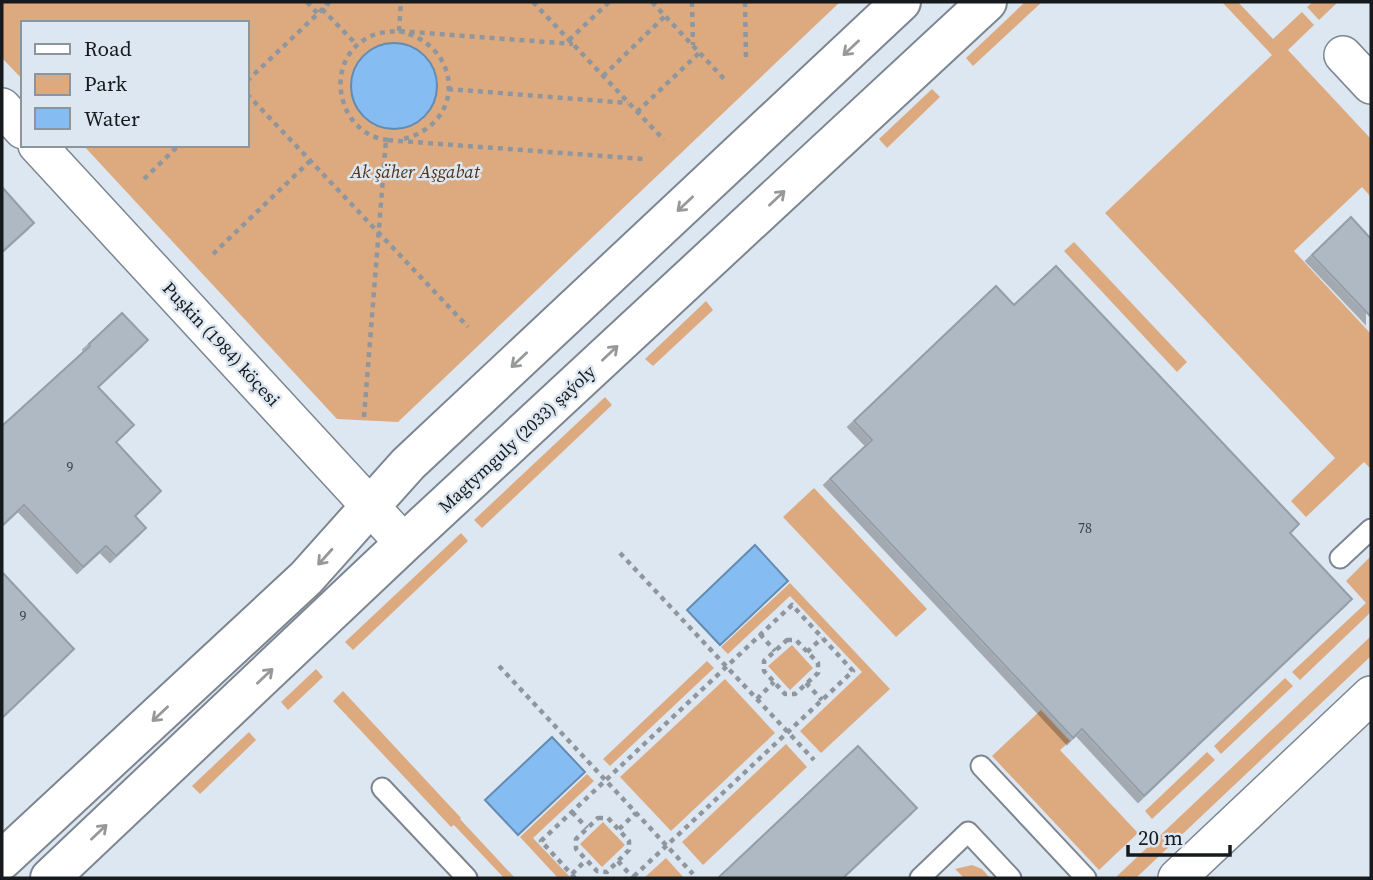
<svg xmlns="http://www.w3.org/2000/svg" width="1373" height="880" font-family="'Source Serif 4',serif">
  <style>
    .green { fill: #ddaa7f }
    .water { fill: #85bcf1; stroke: #648bb1; stroke-width: 2 }
    .building { fill: #afb9c3; stroke: #949ea8; stroke-width: 2; filter: url(#shadow) }
    .lines { fill: none; stroke-linecap: round; stroke-linejoin: round }
    .lane-casing { stroke: #7d8690; stroke-width: 23 }
    .street-casing { stroke: #7d8690; stroke-width: 40 }
    .secondary-casing { stroke: #7d8690; stroke-width: 42 }
    .path { stroke: #8f969e; stroke-width: 4.5; stroke-dasharray: 5 5; stroke-linecap: butt }
    .lane { stroke: #fff; stroke-width: 19 }
    .street { stroke: #fff; stroke-width: 37 }
    .secondary { stroke: #fff; stroke-width: 38 }
    .oneway { stroke: #969899 }
    .labels { text-anchor: middle; stroke-width: 5; stroke-linejoin: round; paint-order: stroke }
    .number-label { font-size: 14px; fill: #3c4246 }
    .park-label { font-size: 18px; font-style: italic; fill: #503216; stroke: #dde7f1 }
    .street-label { font-size: 18px; fill: #161a1d; stroke: #dde7f1 }
  </style>
  <defs>
    <filter id="shadow"><feDropShadow dx="-6" dy="6" stdDeviation="0" flood-color="#0004"/></filter>
  </defs>
  <rect width="100%" height="100%" fill="#dde7f1"/>
  <g class="green">
    <polygon points="2,2 840,2 398,422 337,419 83,145 247,145 247,23 23,23 23,80 2,58"/>
    <polygon points="1025,2 1042,2 973,66 966,58"/>
    <polygon points="1222,2 1238,2 1273,39 1302,12 1314,25 1288,50 1371,139 1371,197 1362,187 1294,251 1371,334 1371,469 1364,462 1306,517 1291,501 1335,458 1105,213 1272,55"/>
    <polygon points="1313,2 1338,2 1319,20 1307,7"/>
    <polygon points="932,89 940,97 887,148 879,139"/>
    <polygon points="1074,242 1187,362 1177,372 1064,251"/>
    <polygon points="706,301 713,310 653,366 645,359"/>
    <polygon points="605,397 612,405 482,528 474,520"/>
    <polygon points="814,488 927,609 896,637 783,517"/>
    <polygon points="461,533 468,541 353,650 345,642"/>
    <polygon points="1371,556 1371,612 1300,680 1292,672 1366,603 1346,581"/>
    <polygon points="790,583 890,689 821,753 800,731 862,672 790,596 728,654 721,647"/>
    <polygon points="1371,636 1371,656 1136,878 1115,878"/>
    <polygon points="792,645 813,668 790,690 768,666"/>
    <polygon points="707,661 714,668 610,766 603,759"/>
    <polygon points="316,669 323,677 288,710 281,702"/>
    <polygon points="1285,678 1293,686 1221,754 1214,746"/>
    <polygon points="725,679 775,733 671,831 620,777"/>
    <polygon points="343,691 461,818 460,819 515,878 504,878 454,825 451,827 333,701"/>
    <polygon points="1041,710 1070,741 1060,750 1138,833 1099,870 992,756"/>
    <polygon points="249,732 256,740 200,794 192,786"/>
    <polygon points="786,744 807,767 703,865 682,842"/>
    <polygon points="1207,752 1215,760 1152,819 1145,811"/>
    <polygon points="587,774 594,781 533,838 571,878 558,878 520,837"/>
    <polygon points="603,822 625,845 602,867 580,844"/>
    <polygon points="666,858 684,878 644,878"/>
    <polygon points="972,865 982,869 990,878 964,878 955,869"/>
  </g>
  <g class="water">
    <circle cx="394" cy="86" r="43"/>
    <polygon points="755,545 788,581 720,645 687,610"/>
    <polygon points="552,737 585,772 518,835 485,800"/>
  </g>
  <g class="building">
    <polygon points="2,187 34,223 2,252"/>
    <polygon points="1351,217 1371,239 1371,317 1312,255"/>
    <polygon points="1056,266 1299,524 1290,533 1352,599 1144,796 1082,729 1073,738 830,479 872,440 854,421 996,286 1014,305"/>
    <polygon points="122,313 148,340 98,387 134,425 116,442 161,491 135,516 146,528 116,556 106,546 83,567 24,505 2,526 2,426 90,346 89,344"/>
    <polygon points="2,572 74,649 2,718"/>
    <polygon points="858,746 917,808 843,878 718,878"/>
  </g>
  <g class="lines">
    <g class="lane-casing">
      <g id="lane">
        <polyline points="1340,558 1371,529"/>
        <polyline points="981,766 1086,878"/>
        <polyline points="382,788 467,878"/>
        <polyline points="920,878 968,832 1011,878"/>
      </g>
    </g>
    <g class="street-casing">
      <g id="street">
        <polyline points="1343,55 1371,85"/>
        <polyline points="2,107 23,130"/>
        <polyline points="37,145 404,543"/>
        <polyline points="1177,878 1371,695"/>
      </g>
    </g>
    <g class="secondary-casing">
      <g id="secondary">
        <polyline points="2,860 306,578 408,464 901,2"/>
        <polyline points="50,878 404,543 987,2"/>
      </g>
    </g>
    <g class="path">
      <polyline points="307,2 318,14"/>
      <polyline points="533,2 664,140"/>
      <polyline points="652,2 726,81"/>
      <polyline points="692,2 693,45"/>
      <polyline points="745,2 746,61"/>
      <polyline points="322,9 357,45"/>
      <path d="M399,31C462,45 467,122 404,139"/>
      <polyline points="399,31 401,2"/>
      <polyline points="569,40 609,2"/>
      <polyline points="603,76 665,16"/>
      <polyline points="247,81 328,4 325,2"/>
      <polyline points="448,89 628,103"/>
      <polyline points="247,94 468,327"/>
      <polyline points="637,112 699,53"/>
      <path d="M388,140C338,135 322,63 367,38C377,32 388,32 399,31L573,44"/>
      <polyline points="144,179 179,145"/>
      <polyline points="213,254 310,161"/>
      <polyline points="364,417 386,140 644,159"/>
      <polyline points="620,553 814,760"/>
      <polyline points="760,634 775,651"/>
      <polygon points="787,640 796,640 818,663 818,673 795,694 785,694 764,671 764,661"/>
      <polyline points="807,652 822,638"/>
      <polyline points="499,666 693,874"/>
      <polyline points="806,683 822,700"/>
      <polyline points="757,699 774,682"/>
      <polyline points="572,812 587,828"/>
      <polygon points="598,818 608,818 629,841 629,850 607,872 597,871 576,849 576,839"/>
      <polyline points="619,829 636,813"/>
      <polyline points="618,861 633,878"/>
      <polyline points="572,874 586,860"/>
      <polyline points="575,878 541,841 792,605 853,671 632,878"/>
    </g>
    <use href="#lane" class="lane"/>
    <use href="#street" class="street"/>
    <use href="#secondary" class="secondary"/>
  </g>
  <defs><path id="oneway-shaft" d="M-6 0H5M1.5-3L5.5 0L1.5 3" fill="none" stroke-width="1.6" stroke-linecap="round" stroke-linejoin="round" transform="scale(1.75)"/></defs>
  <g class="oneway">
    <use href="#oneway-shaft" transform="translate(851 48) rotate(137)"/>
    <use href="#oneway-shaft" transform="translate(777 198) rotate(-43)"/>
    <use href="#oneway-shaft" transform="translate(685 204) rotate(137)"/>
    <use href="#oneway-shaft" transform="translate(610 353) rotate(-43)"/>
    <use href="#oneway-shaft" transform="translate(519 360) rotate(137)"/>
    <use href="#oneway-shaft" transform="translate(325 557) rotate(132)"/>
    <use href="#oneway-shaft" transform="translate(265 676) rotate(-43)"/>
    <use href="#oneway-shaft" transform="translate(160 714) rotate(137)"/>
    <use href="#oneway-shaft" transform="translate(99 832) rotate(-43)"/>
  </g>
  <g class="labels">
    <g class="number-label">
      <text x="70" y="472">9</text>
      <text x="1085" y="533">78</text>
      <text x="23" y="621">9</text>
    </g>
    <g class="park-label">
      <text x="415" y="178">Ak şäher Aşgabat</text>
    </g>
    <g class="street-label">
      <text transform="translate(221 344) rotate(47)" y="6">Puşkin (1984) köçesi</text>
      <text transform="translate(517 439) rotate(-43)" y="6">Magtymguly (2033) şaýoly</text>
    </g>
  </g>
  <rect width="1373" height="880" fill="none" stroke="#161a1d" stroke-width="7"/>
  <rect x="21" y="21" width="228" height="126" fill="#dde7f1" stroke="#8d959c" stroke-width="2"/>
  <rect x="35" y="44" width="35" height="10" fill="#ffffff" stroke="#8d959c" stroke-width="2"/>
  <text x="84" y="56" font-size="21" fill="#161a1d">Road</text>
  <rect x="35" y="74" width="35" height="21" fill="#ddaa7f" stroke="#8d959c" stroke-width="2"/>
  <text x="84" y="91" font-size="21" fill="#161a1d">Park</text>
  <rect x="35" y="108" width="35" height="21" fill="#85bcf1" stroke="#8d959c" stroke-width="2"/>
  <text x="84" y="126" font-size="21" fill="#161a1d">Water</text>
  <path d="M1128 845v10h102v-10" fill="none" stroke="#161a1d" stroke-width="3.5"/>
  <text x="1138" y="845" font-size="21" fill="#161a1d" stroke="#dde7f1" stroke-width="5" paint-order="stroke">20 m</text>
</svg>
